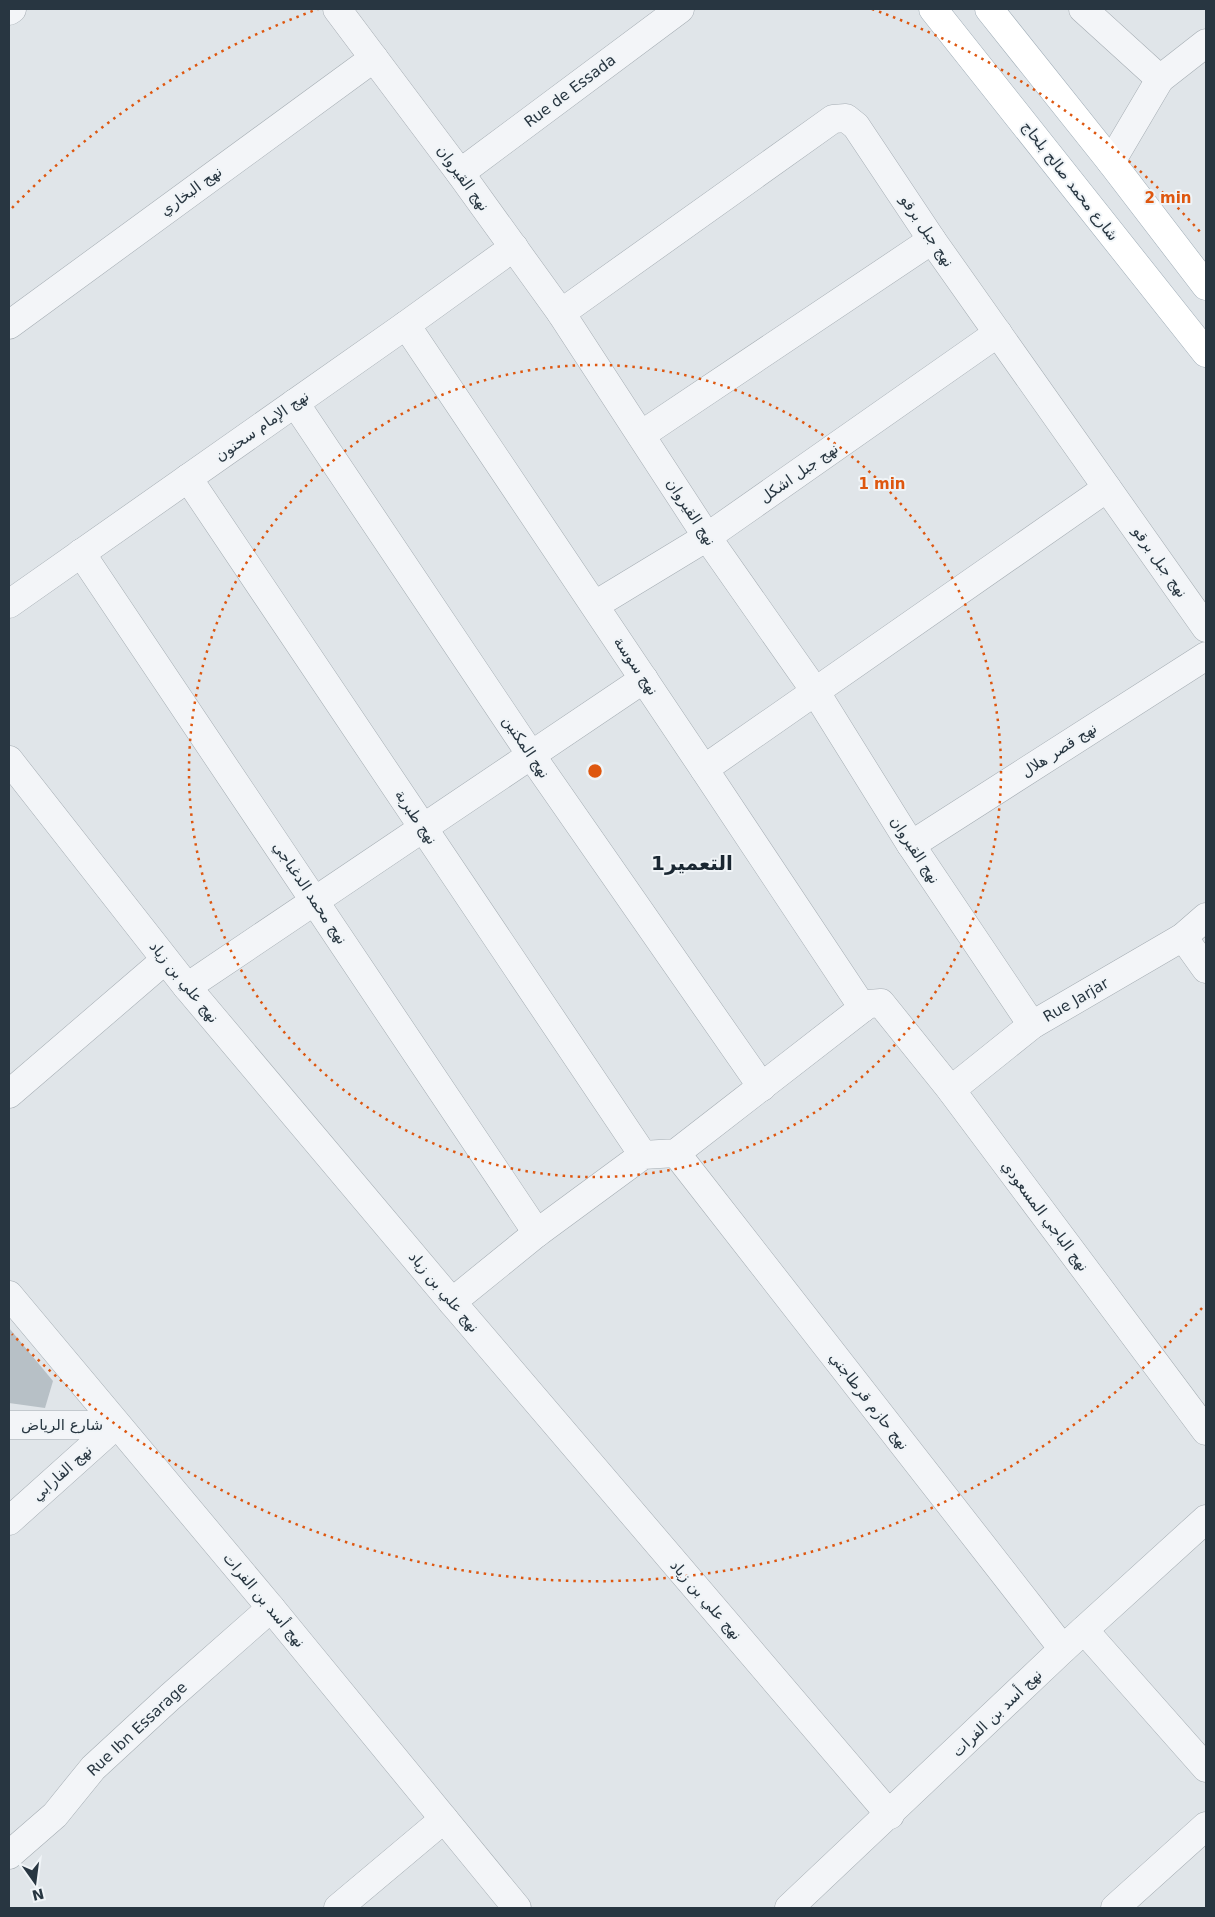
<svg xmlns="http://www.w3.org/2000/svg" width="1215" height="1917" font-family="'DejaVu Sans',Vazirmatn,sans-serif">
  <style>
    .building { fill: #b7c0c6 }
    .lines { fill: none; stroke-linecap: round; stroke-linejoin: round }
    .minor-casing { stroke: #a5adb3; stroke-width: 29 }
    .major-casing { stroke: #9facb6; stroke-width: 29 }
    .minor { stroke: #f3f5f8; stroke-width: 28 }
    .major { stroke: #fff; stroke-width: 28 }
    .ring { fill: none; stroke: #de570f; stroke-width: 2.5; stroke-dasharray: 2.5 5 }
    .labels { text-anchor: middle; stroke-width: 4; stroke-linejoin: round; paint-order: stroke }
    .street-label { font-size: 15px; fill: #283641; stroke: #f0f4f7 }
    .district-label { font-size: 20px; font-weight: bold; fill: #1a2732; stroke: #f0f4f7 }
    .centre { fill: #de570f; stroke: #f0f4f7; stroke-width: 2.5 }
    .ring-label { font-size: 15px; text-anchor: middle; font-weight: bold; fill: #de570f; stroke: #f0f4f7; stroke-width: 4; stroke-linejoin: round; paint-order: stroke }
  </style>
  <rect width="100%" height="100%" fill="#e0e5e9"/>
  <polygon class="building" points="9,1328 53,1381 45,1408 9,1403"/>
  <g class="lines">
    <g class="minor-casing">
      <g id="minor">
        <polyline points="337,9 460,173 561,313 707,537 815,691 911,845 1032,1025"/>
        <polyline points="1083,9 1160,79"/>
        <polyline points="9,11 12,9"/>
        <polyline points="1111,162 1160,79 1206,43"/>
        <polyline points="460,173 680,9"/>
        <polyline points="561,313 833,119 846,118 856,126 932,240 1206,628"/>
        <polyline points="9,325 374,58"/>
        <polyline points="406,325 704,769 863,1008"/>
        <polyline points="295,403 531,755 762,1087"/>
        <polyline points="641,435 932,240"/>
        <polyline points="188,478 643,1155"/>
        <polyline points="81,553 537,1233"/>
        <polyline points="9,604 406,325 514,247"/>
        <polyline points="595,605 707,537 998,333"/>
        <polyline points="9,760 187,987 452,1302 890,1815"/>
        <polyline points="704,769 1107,488"/>
        <polyline points="911,845 1206,656"/>
        <polyline points="1183,937 1206,969"/>
        <polyline points="187,987 644,679"/>
        <polyline points="951,1090 1032,1025 1183,937 1206,917"/>
        <polyline points="9,1094 165,960"/>
        <polyline points="676,1153 1063,1649"/>
        <polyline points="9,1295 271,1608 517,1908"/>
        <polyline points="452,1302 537,1233 643,1155 676,1153 868,1004 881,1003 951,1090 1206,1431"/>
        <polyline points="9,1425 116,1425"/>
        <polyline points="9,1521 116,1425"/>
        <polyline points="1084,1630 1206,1768"/>
        <polyline points="9,1855 55,1815 93,1768 170,1697 271,1608"/>
        <polyline points="338,1908 444,1819"/>
        <polyline points="789,1908 1063,1649 1206,1519"/>
        <polyline points="1115,1908 1206,1826"/>
      </g>
    </g>
    <g class="major-casing">
      <g id="major">
        <polyline points="933,9 1206,353"/>
        <polyline points="989,9 1111,162 1206,286"/>
      </g>
    </g>
    <use href="#minor" class="minor"/>
    <use href="#major" class="major"/>
  </g>
  <g class="ring">
    <circle cx="595" cy="771" r="406"/>
    <path d="M1202 1308A811 811 0 0 1 12 1334M12 208A811 811 0 0 1 318 9M872 9A811 811 0 0 1 1202 234"/>
  </g>
  <g class="labels">
    <g class="street-label">
      <text transform="translate(570 91) rotate(-37)" y="5">Rue de Essada</text>
      <text transform="translate(463 178) rotate(54)" y="5">نهج القيروان</text>
      <text transform="translate(1070 181) rotate(52)" y="5">شارع محمد صالح بلحاج</text>
      <text transform="translate(191 191) rotate(-36)" y="5">نهج البخاري</text>
      <text transform="translate(927 231) rotate(56)" y="5">نهج جبل برقو</text>
      <text transform="translate(262 426) rotate(-35)" y="5">نهج الإمام سحنون</text>
      <text transform="translate(799 473) rotate(-35)" y="5">نهج جبل اشكل</text>
      <text transform="translate(691 512) rotate(57)" y="5">نهج القيروان</text>
      <text transform="translate(1160 562) rotate(55)" y="5">نهج جبل برقو</text>
      <text transform="translate(636 666) rotate(56)" y="5">نهج سوسة</text>
      <text transform="translate(526 747) rotate(56)" y="5">نهج المكنين</text>
      <text transform="translate(1059 750) rotate(-33)" y="5">نهج قصر هلال</text>
      <text transform="translate(416 817) rotate(56)" y="5">نهج طبربة</text>
      <text transform="translate(915 850) rotate(57)" y="5">نهج القيروان</text>
      <text transform="translate(310 893) rotate(56)" y="5">نهج محمد الدغباجي</text>
      <text transform="translate(184 982) rotate(51)" y="5">نهج علي بن زياد</text>
      <text transform="translate(1076 1000) rotate(-30)" y="5">Rue Jarjar</text>
      <text transform="translate(1045 1216) rotate(53)" y="5">نهج الباجي المسعودي</text>
      <text transform="translate(444 1292) rotate(50)" y="5">نهج علي بن زياد</text>
      <text transform="translate(869 1401) rotate(52)" y="5">نهج حازم قرطاجني</text>
      <text x="62" y="1430">شارع الرياض</text>
      <text transform="translate(62 1473) rotate(-42)" y="5">نهج الفارابي</text>
      <text transform="translate(264 1600) rotate(50)" y="5">نهج أسد بن الفرات</text>
      <text transform="translate(706 1600) rotate(49)" y="5">نهج علي بن زياد</text>
      <text transform="translate(997 1713) rotate(-44)" y="5">نهج أسد بن الفرات</text>
      <text transform="translate(137 1729) rotate(-43)" y="5">Rue Ibn Essarage</text>
    </g>
    <g class="district-label">
      <text x="692" y="870">التعمير1</text>
    </g>
  </g>
  <circle cx="595" cy="771" r="8" class="centre"/>
  <g class="ring-label">
    <text x="1168" y="203">2 min</text>
    <text x="882" y="489">1 min</text>
  </g>
  <rect width="1215" height="1917" fill="none" stroke="#283641" stroke-width="20"/>
  <g transform="translate(35 1882) rotate(166)" stroke="#f0f4f7" stroke-width="4" paint-order="stroke">
  <path d="M0-4L9 19L0 12L-9 19Z" fill="#283641"/>
  <text y="-8" font-size="14" font-weight="bold" text-anchor="middle" fill="#283641">N</text>
  </g>
</svg>
